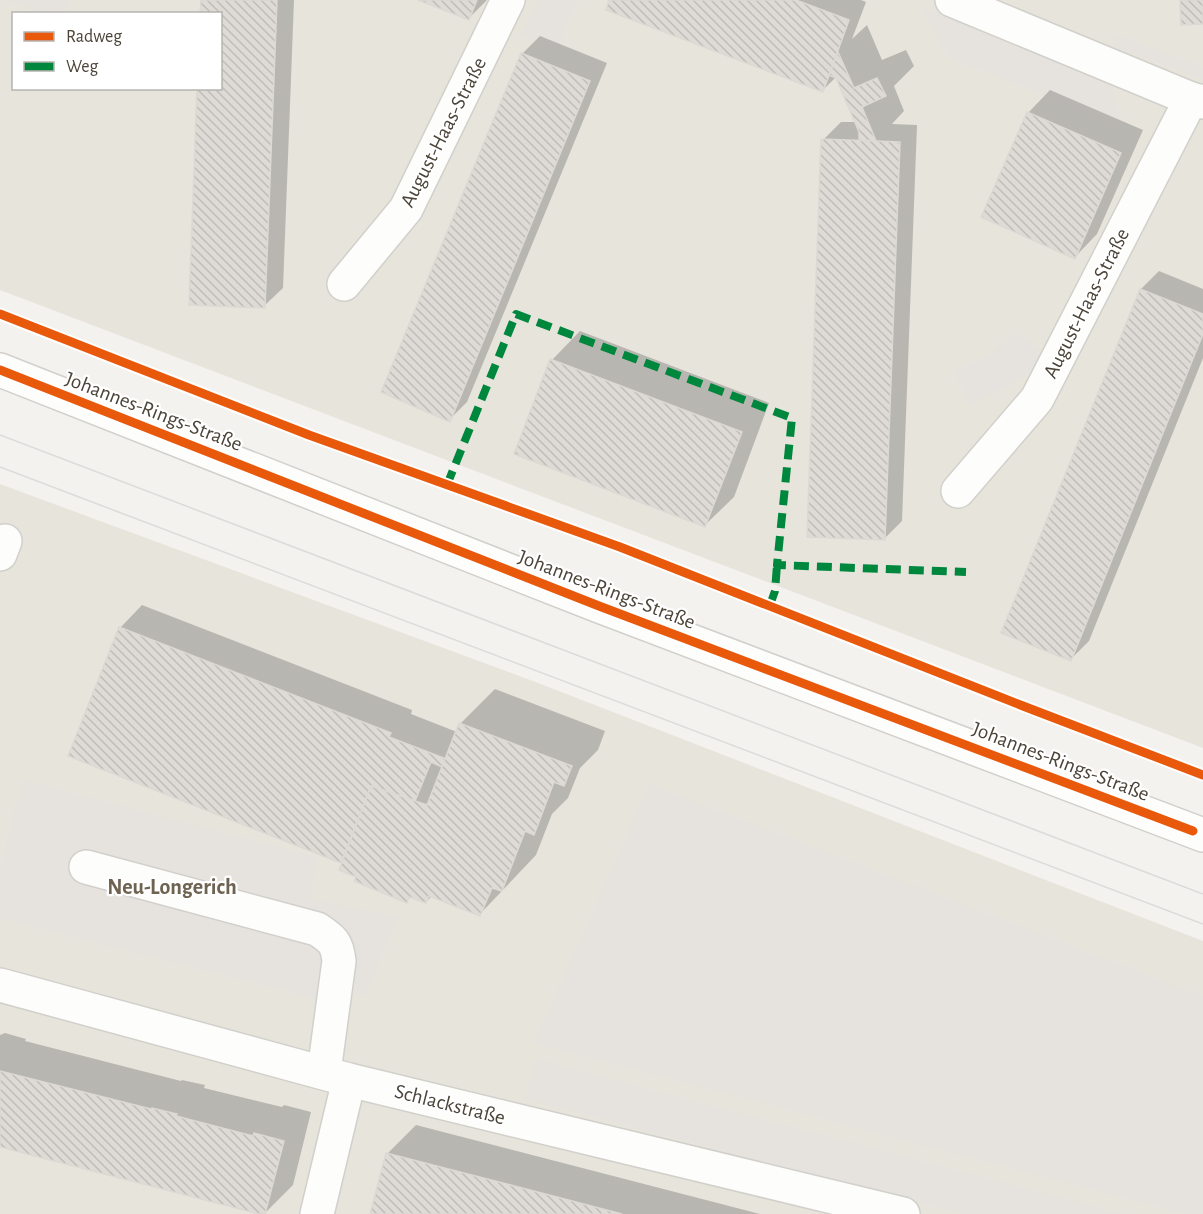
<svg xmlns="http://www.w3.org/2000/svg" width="1203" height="1214" font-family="'Alegreya Sans',sans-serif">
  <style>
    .residential { fill: #e7e4dc; fill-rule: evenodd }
    .parking { fill: #e6e3df }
    .shadow { fill: #0003 }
    .building { fill: url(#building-back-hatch); stroke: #dcd9d4; stroke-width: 1.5 }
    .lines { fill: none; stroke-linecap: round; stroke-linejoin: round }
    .minor-casing { stroke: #d2d0cb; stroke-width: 36 }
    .minor { stroke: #fdfdfc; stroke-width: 33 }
    .tram { stroke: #dbdbda; stroke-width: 1.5 }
    .quiet { stroke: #00873e; stroke-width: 8; stroke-dasharray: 15 8; stroke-linecap: butt }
    .cycleway-casing { stroke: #fff; stroke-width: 13 }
    .cycleway { stroke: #e8590c; stroke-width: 9 }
    .labels { text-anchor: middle; stroke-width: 4.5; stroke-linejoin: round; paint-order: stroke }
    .street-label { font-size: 21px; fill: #4b4439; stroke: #fff }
    .neighbourhood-label { font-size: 22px; font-weight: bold; fill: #6e6250; stroke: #fff }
  </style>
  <defs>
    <pattern id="building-back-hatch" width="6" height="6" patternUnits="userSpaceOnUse" patternTransform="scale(1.5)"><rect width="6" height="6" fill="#dedbd6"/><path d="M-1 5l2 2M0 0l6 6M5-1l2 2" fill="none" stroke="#c0bdb8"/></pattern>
  </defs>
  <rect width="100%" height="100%" fill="#f4f2ee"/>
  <g class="residential">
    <path d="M0,0H1203V748L0,290ZM14,14H220V88H14Z"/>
    <polygon points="0,484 533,681 1203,941 1203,1214 0,1214"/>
  </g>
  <g class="parking">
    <polygon points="7,0 70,0 65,13 42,14"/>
    <polygon points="539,0 579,0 554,51 522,34"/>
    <polygon points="921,7 1111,80 1123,125 949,58"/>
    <polygon points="1117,35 1203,67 1203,80 1112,46"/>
    <polygon points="1016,333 1046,354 1028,373 1004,389 969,405 954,371 990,354"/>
    <polygon points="23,780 318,857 309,899 399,917 365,994 314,998 0,918 0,867"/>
    <polygon points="649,784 1203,996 1203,1214 1185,1214 534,1043"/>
    <polygon points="535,1059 1124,1214 963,1214 525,1099"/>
  </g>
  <g class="shadow">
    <polygon points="202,0 294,0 283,288 264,306 220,88 220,14"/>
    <polygon points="422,0 487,0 469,18"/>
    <polygon points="611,0 861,0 866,2 852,39 867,25 882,60 906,50 914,66 894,86 904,111 892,124 917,125 902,521 884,539 823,140 841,122 857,122 837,76 823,90"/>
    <polygon points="540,36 607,63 467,402 449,420 522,54"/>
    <polygon points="1050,90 1143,130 1097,234 1075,257 1028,113"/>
    <polygon points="1159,271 1203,289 1203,358 1089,641 1071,659 1141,289"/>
    <polygon points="580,331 769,403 734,497 705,525 552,360"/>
    <polygon points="142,605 412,710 411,714 457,732 461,723 495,689 605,731 598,750 580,768 568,798 552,814 536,855 480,914 432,896 426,902 411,896 407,901 358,876 346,856 341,861 120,628"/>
    <polygon points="5,1033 26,1039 25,1041 181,1081 182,1080 205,1085 204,1088 282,1107 284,1105 311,1112 293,1185 264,1214 0,1145 0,1035"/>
    <polygon points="416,1125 760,1214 372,1214 387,1154"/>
  </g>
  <g class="building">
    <polygon points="201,0 277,0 265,308 189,305 197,88 220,88 220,14 200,14"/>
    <polygon points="418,0 477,0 469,20"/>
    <polygon points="609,0 796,0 849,20 823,92 606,10"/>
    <polygon points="1180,0 1203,0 1203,24 1181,25"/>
    <polygon points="838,52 854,88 877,78 886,96 862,107 876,141 859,140 859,132 836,78 829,75"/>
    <polygon points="521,53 590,81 450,422 381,392"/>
    <polygon points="1027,112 1121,153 1075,259 981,217"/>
    <polygon points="821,139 900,142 885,540 807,537"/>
    <polygon points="1140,289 1203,314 1203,334 1071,661 1001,633"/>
    <polygon points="550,359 742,432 705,527 514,454"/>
    <polygon points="119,627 391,733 389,737 446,759 442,767 431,762 415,801 371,786 341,863 68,756"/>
    <polygon points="459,723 572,766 564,786 554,782 534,835 525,831 502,891 492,888 480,916 429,896 426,903 409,897 407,903 354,881 356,877 339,870 371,786 427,805"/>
    <polygon points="0,1071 151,1109 152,1108 177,1114 176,1116 253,1136 254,1133 284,1141 265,1214 259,1214 0,1147"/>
    <polygon points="386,1153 495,1181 622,1214 370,1214"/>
  </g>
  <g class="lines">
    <g class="minor-casing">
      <g id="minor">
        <polyline points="952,0 1191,99 1203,102"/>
        <polyline points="344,284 406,209 508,0"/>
        <polyline points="0,370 599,606 1203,835"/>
        <polyline points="958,491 1037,399 1191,99"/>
        <polyline points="0,554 5,541"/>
        <path d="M86,867L317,929C332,939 337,942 339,961L324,1072"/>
        <polyline points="0,985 349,1080 903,1214"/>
        <polyline points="317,1214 349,1080"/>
      </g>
    </g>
    <use href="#minor" class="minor"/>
    <g class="tram">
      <polyline points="0,435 1203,894"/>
      <polyline points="0,467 1203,924"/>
    </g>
    <g class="quiet">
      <polyline points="447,485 516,314 792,418 777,565 966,572"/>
      <polyline points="770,605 775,591 777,565"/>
    </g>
    <g class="cycleway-casing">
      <g id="cycleway">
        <polyline points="0,314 309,435 620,547 1023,706 1203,775"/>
        <polyline points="0,370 599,606 1193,831"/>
      </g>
    </g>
    <use href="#cycleway" class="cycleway"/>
  </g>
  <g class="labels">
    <g class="street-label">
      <text transform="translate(443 132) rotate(-63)" y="7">August-Haas-Straße</text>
      <text transform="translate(1086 303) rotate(-63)" y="7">August-Haas-Straße</text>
      <text transform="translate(154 411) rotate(21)" y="7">Johannes-Rings-Straße</text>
      <text transform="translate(607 589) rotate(21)" y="7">Johannes-Rings-Straße</text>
      <text transform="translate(1061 761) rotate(21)" y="7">Johannes-Rings-Straße</text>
      <text transform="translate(450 1104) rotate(14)" y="7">Schlackstraße</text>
    </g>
    <g class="neighbourhood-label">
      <text x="172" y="894">Neu-Longerich</text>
    </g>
  </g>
  <rect x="12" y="12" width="210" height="78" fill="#ffffff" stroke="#b7b4b0" stroke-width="1.5"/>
  <rect x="24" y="32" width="30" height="9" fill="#e8590c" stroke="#b7b4b0" stroke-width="1.5"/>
  <text x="66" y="42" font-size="18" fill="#4b4439">Radweg</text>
  <rect x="24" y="62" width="30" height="9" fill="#00873e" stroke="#b7b4b0" stroke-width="1.5"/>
  <text x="66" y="72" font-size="18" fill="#4b4439">Weg</text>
</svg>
